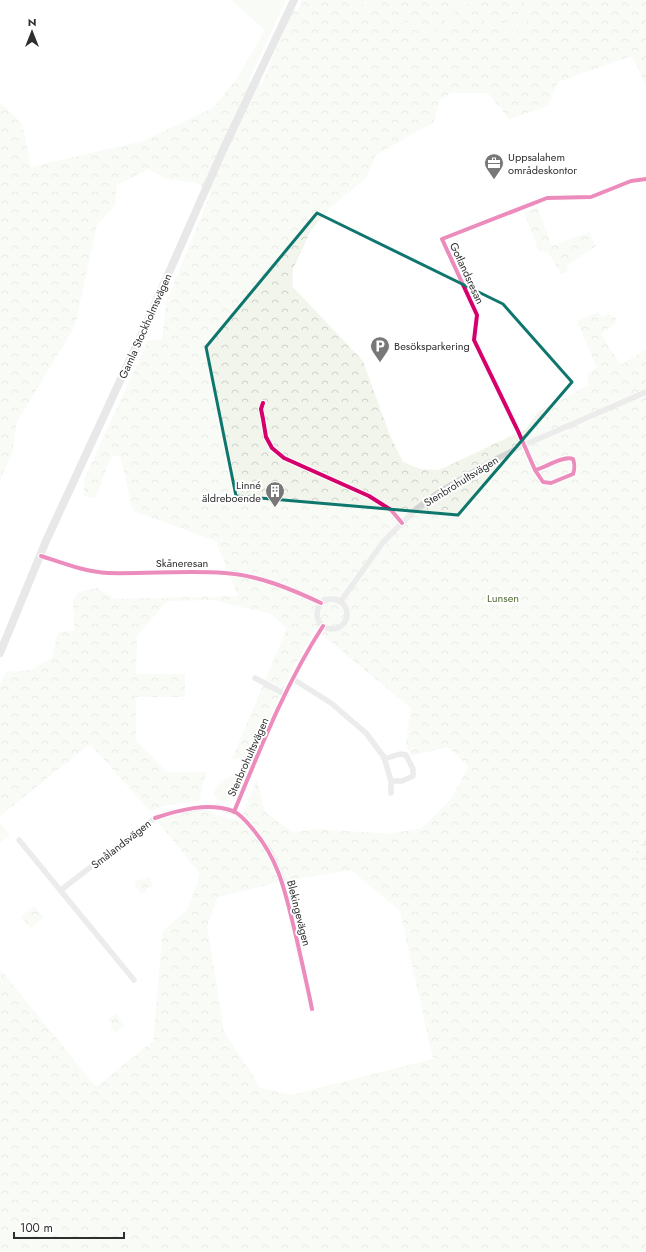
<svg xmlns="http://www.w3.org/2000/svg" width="646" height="1252" font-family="Jost,sans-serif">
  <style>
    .green { fill: #f1f5eb }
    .forest { fill: url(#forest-crowns); fill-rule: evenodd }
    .wetland { fill: url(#wetland-marsh) }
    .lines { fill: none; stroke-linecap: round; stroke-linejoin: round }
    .street { stroke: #d4d4d4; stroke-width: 5.5 }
    .secondary { stroke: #cdcdcd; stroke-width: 8 }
    .cycleway-casing { stroke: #fff; stroke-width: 6 }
    .cycleway { stroke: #d6006c; stroke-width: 4 }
    .marked { fill: none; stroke: #0f766e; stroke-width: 3; stroke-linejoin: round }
    .labels { text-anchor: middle; stroke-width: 4; stroke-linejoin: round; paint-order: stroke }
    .poi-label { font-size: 11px; fill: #2f2f2f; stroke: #fff; text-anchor: start }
    .street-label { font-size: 11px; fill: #2f2f2f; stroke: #fff }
    .park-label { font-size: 11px; fill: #546d39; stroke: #fff }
  </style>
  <defs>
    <pattern id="forest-crowns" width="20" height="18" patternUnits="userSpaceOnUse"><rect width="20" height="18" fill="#f1f5eb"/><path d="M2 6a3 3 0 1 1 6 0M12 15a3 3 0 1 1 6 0" fill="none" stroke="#cfd2ca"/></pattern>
    <pattern id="wetland-marsh" width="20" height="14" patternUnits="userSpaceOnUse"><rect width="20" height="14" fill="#f1f5eb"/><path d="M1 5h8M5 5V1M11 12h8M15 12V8" fill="none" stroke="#cfd2ca"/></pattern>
  </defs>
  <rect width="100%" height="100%" fill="#fff"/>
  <g class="green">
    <polygon points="231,0 286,0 248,82 236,80 265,30"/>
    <path d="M351,0H539L524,26L510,35C488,27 483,22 471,2L452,14L445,35L422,32L404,26L398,19L383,11Z"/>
    <path d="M241,771C237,781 228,815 214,795C216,780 229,778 241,771Z"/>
    <polygon points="0,823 10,835 0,843"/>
  </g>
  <g class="forest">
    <path d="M302,0H351L371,7L368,2L369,0H467L447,14L444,26L440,32C427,27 412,24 399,20C409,32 429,33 445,35L452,14L471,2C483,22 487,27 510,35L524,26L539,0H646V85L632,56L558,82L548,106L509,119L488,93H451L439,101L434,122L376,155L366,178L330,208L311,230L293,269L292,286L363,361L389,433L403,462L420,469L439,470L526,429L539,411L589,385L587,374L597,368L577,321L598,312L602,317L608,314L616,318L617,322L601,334L621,365L646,349V836L642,834V866L646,871V1252H0V969L96,1087L153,1041L163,931L188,909L200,874L155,818L207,807L214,814L231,819L245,820L243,814L257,780L265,812L292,832L319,829L390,834L422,828L450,800L469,767L448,747L411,756L406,744L411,708L315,629L290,674L252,756L232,759L287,628L271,614L213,600L167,601L137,636L136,674H185V697H136V741L167,772H206L199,801L168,805L150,811L90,744L0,816V687L5,672L31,670L52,658L58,632L74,631L73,600L79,592L97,588L115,599L238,596L216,541L133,511L120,455L112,456L95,498L84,496V480L148,341L162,339L166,303L211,193L196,183L166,179L149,169L117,185L115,205L97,225L75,326L17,422L12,453L0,481V103L22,123L31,167L143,141L213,108L236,80L262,83L292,11L298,10ZM351,870L400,911L433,1059L291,1095L261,1088L224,1032L207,926L218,897L283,881Z"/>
    <polygon points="475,0 524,0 525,3 517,15 505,24 487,17"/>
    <polygon points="537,207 552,246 589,232 596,246 567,266 568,271 561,274 549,253 539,251 524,212"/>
    <polygon points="150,877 152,887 146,888 147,892 140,894 139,889 136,889 135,881"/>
    <polygon points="34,906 44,917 31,928 21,917"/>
    <polygon points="116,1014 125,1026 115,1033 110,1027 112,1025 108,1019"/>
  </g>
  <polygon class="wetland" points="642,834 646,836 646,871 642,866 636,851"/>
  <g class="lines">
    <g class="street">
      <polyline points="263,403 261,409 263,419 266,437 272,448 284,458 369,496 391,510 402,523"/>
      <path d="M535,470L543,482L551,483L573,474C575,468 575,465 573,459C564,455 545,468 535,470L518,431L474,340L477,315L442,239L547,198L591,197L631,181L646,179"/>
      <path d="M41,556C63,563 85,572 108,573C147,574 186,570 225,573C258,575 291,589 321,603"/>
      <circle cx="332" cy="614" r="15"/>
      <polyline points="341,601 383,542 416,509 439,492 494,460 524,445 646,392"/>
      <polyline points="255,678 286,695"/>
      <polyline points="293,679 331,703 366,733 384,757 391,781 391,793"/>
      <polyline points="384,759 400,754 406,755 413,769 413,776 402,781 391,781"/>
      <path d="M234,812C260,749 286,683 323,626"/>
      <polyline points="19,840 134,980"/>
      <polyline points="61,890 128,838 155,818 172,812 207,807 217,807 234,812 245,820 270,851 283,881 312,1009"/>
    </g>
    <polyline class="secondary" points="0,653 46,541 144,329 223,150 294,0"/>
    <g class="cycleway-casing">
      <g id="cycleway">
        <polyline points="263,403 261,409 263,419 266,437 272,448 284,458 369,496 391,510 402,523"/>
        <path d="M535,470L543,482L551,483L573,474C575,468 575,465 573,459C564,455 545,468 535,470L518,431L474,340L477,315L442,239L547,198L591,197L631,181L646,179"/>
        <path d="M41,556C63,563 85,572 108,573C147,574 186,570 225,573C258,575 291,589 321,603"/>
        <path d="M234,812C260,749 286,683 323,626"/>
        <path d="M155,818C179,810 208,802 233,811C240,814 246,821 251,827C279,859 285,891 295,932C301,958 307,984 312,1009"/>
      </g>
    </g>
    <use href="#cycleway" class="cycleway"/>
  </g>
  <path d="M0 0H646V1252H0ZM317,213L503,304L572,382L458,515L236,496L206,347Z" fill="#fff" fill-opacity=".55" fill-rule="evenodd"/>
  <path class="marked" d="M317,213L503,304L572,382L458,515L236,496L206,347Z"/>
  <defs>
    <g id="office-pin" transform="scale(1)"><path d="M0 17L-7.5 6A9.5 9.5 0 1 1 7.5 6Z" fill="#787878" stroke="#fff"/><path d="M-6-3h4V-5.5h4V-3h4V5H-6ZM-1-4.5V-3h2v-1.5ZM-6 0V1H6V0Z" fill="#fff"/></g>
    <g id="parking-pin" transform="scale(1)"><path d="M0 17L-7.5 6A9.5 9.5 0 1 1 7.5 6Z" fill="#787878" stroke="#fff"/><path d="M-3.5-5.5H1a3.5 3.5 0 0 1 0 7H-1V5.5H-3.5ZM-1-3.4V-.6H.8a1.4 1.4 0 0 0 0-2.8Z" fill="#fff"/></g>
    <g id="building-pin" transform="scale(1)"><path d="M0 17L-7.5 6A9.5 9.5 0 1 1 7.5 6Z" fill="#787878" stroke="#fff"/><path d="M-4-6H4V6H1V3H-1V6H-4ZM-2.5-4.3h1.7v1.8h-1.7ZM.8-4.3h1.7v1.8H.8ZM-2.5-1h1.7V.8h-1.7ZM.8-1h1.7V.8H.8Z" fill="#fff"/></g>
  </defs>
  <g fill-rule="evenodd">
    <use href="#office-pin" x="494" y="163"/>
    <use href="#parking-pin" x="380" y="346"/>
    <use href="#building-pin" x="275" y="491"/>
  </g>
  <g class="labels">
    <g class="poi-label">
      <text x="508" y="161">Uppsalahem<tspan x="508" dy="13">områdeskontor</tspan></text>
      <text x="394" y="350">Besöksparkering</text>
      <text x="261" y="489" text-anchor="end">Linné<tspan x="261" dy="13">äldreboende</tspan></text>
    </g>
    <g class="street-label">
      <text transform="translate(467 273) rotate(65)" y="4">Gotlandsresan</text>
      <text transform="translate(145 326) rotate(-66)" y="4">Gamla Stockholmsvägen</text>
      <text transform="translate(461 481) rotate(-32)" y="4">Stenbrohultsvägen</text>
      <text x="182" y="567">Skåneresan</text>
      <text transform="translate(248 757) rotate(-66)" y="4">Stenbrohultsvägen</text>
      <text transform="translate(121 844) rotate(-38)" y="4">Smålandsvägen</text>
      <text transform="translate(299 913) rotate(76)" y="4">Blekingevägen</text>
    </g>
    <g class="park-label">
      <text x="503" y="602">Lunsen</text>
    </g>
  </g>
  <g transform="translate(32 32)" stroke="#ffffff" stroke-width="3" paint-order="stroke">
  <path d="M0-3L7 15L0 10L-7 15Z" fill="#2f2f2f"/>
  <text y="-6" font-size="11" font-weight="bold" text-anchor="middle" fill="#2f2f2f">N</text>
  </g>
  <path d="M14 1232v6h110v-6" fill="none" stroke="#2f2f2f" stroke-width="2"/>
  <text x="20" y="1232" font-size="12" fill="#2f2f2f" stroke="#ffffff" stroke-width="3" paint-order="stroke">100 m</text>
</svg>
